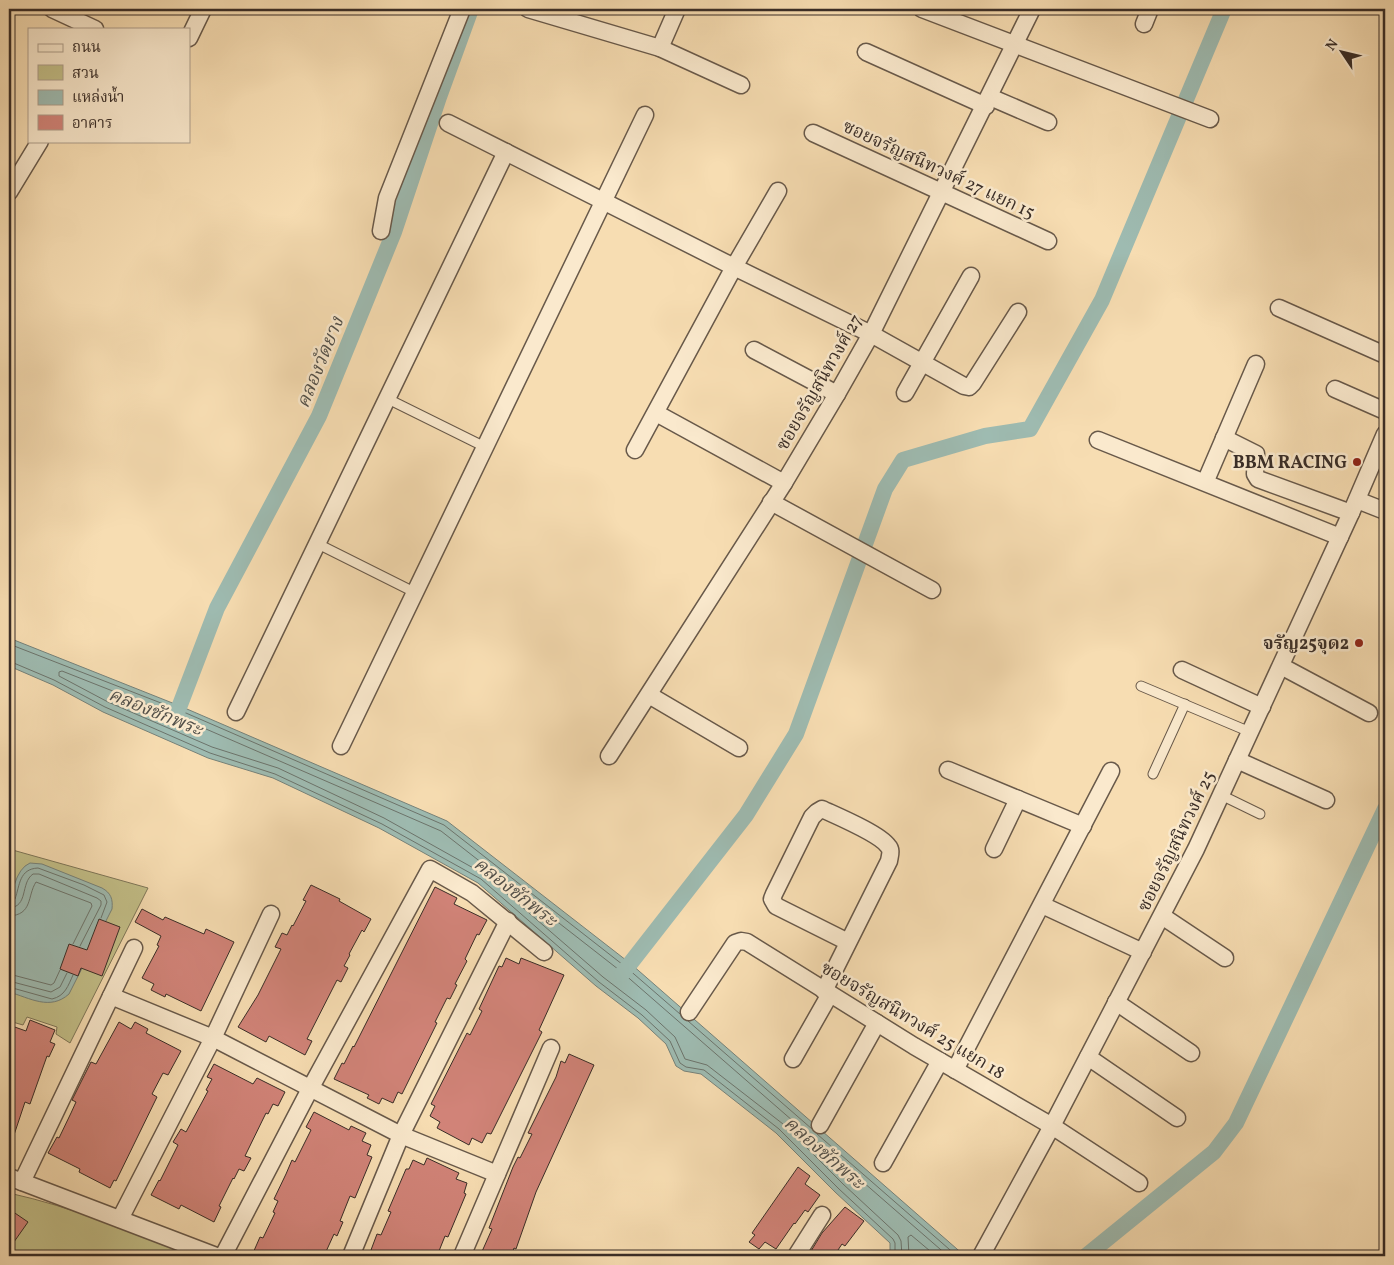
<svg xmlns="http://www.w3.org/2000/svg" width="1394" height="1265" font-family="Vollkorn,'Noto Serif Thai',serif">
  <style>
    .green { fill: #c3bf88; stroke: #7e7658 }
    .water { fill: #9ebbb1; stroke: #76827a }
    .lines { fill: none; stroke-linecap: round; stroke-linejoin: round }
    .shore { stroke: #6c746c; stroke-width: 1 }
    .canal { stroke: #9ebbb1; stroke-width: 16 }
    .building { fill: #d18378; stroke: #392d27 }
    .service-casing { stroke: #68594a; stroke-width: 11 }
    .minor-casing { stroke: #68594a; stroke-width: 19 }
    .service { stroke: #fae9cd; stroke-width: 9 }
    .minor { stroke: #fae9cd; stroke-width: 16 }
    .poi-dot { fill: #8f2418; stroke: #fae9cd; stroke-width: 2 }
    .labels { text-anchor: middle; stroke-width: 5; stroke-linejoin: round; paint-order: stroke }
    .street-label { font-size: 18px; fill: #392d27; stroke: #fae9cd }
    .poi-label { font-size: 18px; font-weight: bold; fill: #392d27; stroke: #fae9cd; text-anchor: end }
    .water-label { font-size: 19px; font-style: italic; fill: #52504a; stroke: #fae9cd }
  </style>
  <rect width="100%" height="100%" fill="#f7ddb2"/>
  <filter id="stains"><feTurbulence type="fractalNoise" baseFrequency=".004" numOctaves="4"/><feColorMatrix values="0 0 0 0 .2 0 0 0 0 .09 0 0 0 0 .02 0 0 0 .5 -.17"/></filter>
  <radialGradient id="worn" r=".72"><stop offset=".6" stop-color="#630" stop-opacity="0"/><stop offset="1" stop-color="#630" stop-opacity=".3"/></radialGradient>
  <g class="green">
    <polygon points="9,849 148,888 70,1043 56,1034 57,1027 27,1017 23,1025 9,1021"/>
    <path d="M9,1193C73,1207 133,1232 194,1256H9Z"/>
  </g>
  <g class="water">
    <polygon points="9,638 180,706 447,821 631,964 965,1256 892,1256 890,1255 890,1243 835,1192 776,1133 701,1074 684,1071 676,1066 666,1044 638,1018 596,986 478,883 379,828 273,778 208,758 103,712 53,685 9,666"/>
    <path d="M30,863L42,864L102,888C111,893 113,899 112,909L69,994C50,1011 30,998 9,992C9,964 1,875 30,863Z"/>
  </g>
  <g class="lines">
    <g class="shore">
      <polyline points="9,644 179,710 444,825 627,968 680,1014"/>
      <polyline points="9,661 54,680 105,707 210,753 275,774 382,824 481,879 599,982 642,1015 670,1041 680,1063 686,1067 704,1070 779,1129 839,1189 893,1239 895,1243 895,1256"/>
      <path d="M9,902L15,899C20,885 19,869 38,868L84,885L104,895L107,902L101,918"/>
      <path d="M9,908C29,907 20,883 33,874H39L97,898L101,901V905L80,946"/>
      <path d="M9,916C33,915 27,896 36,882L91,903L92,906L73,944"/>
      <polyline points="9,974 51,985 54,983 60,970"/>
      <polyline points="9,981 51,992 60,987 67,973"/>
      <path d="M9,987L52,999C65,996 68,986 73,975"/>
      <polyline points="688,1021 812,1129"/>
      <polyline points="817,1134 957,1256"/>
      <polyline points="902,1256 901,1241 898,1235 843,1184 783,1124 707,1065 685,1059 675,1037 646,1010 603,977 484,874 384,818 278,768 212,747 108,702 59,676 59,672 62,671 176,716 441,831 623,973 948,1256"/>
      <polyline points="909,1256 908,1237 911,1235 936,1256"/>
    </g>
    <g class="canal">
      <polyline points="175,718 217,608 319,416 394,232 439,97 471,9"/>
      <polyline points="622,974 746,815 796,734 885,489 903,460 985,436 1030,429 1102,300 1224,9"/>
      <polyline points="1086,1256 1214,1152 1236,1123 1385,809"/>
    </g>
  </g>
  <g class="building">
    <polygon points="311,885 340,899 339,901 371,919 364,932 362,930 349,954 350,955 344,966 348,968 341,982 337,980 307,1039 312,1041 305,1055 269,1036 266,1042 238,1027 258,995 281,949 275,947 282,933 287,935 292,925 293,926 306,901 303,900"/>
    <polygon points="435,887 457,898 454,904 487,920 479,935 477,934 465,959 467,961 455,984 457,985 450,999 447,998 435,1022 437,1023 402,1094 398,1092 393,1103 382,1098 379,1104 367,1098 369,1095 334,1079 342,1063 344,1064 353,1046 354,1047"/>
    <polygon points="142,909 163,920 165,917 204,934 206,929 234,942 201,1011 166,994 165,997 151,990 154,984 142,978 159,946 157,945 161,936 135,922"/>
    <polygon points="99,919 120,927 102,976 81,968 78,976 60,969 69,944 87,950"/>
    <polygon points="506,958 519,964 521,958 564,975 539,1030 542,1032 491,1134 487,1133 482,1143 472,1138 469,1145 437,1128 440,1122 430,1116 435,1106 431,1104 467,1033 470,1035 482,1011 479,1009 499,966 502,967"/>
    <polygon points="30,1020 55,1030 50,1042 55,1044 49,1057 47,1056 30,1104 25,1102 11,1144 9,1144 9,1025 26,1031"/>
    <polygon points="119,1022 131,1029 135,1022 148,1029 146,1033 181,1051 168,1075 163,1073 152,1094 157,1097 116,1181 114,1180 110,1188 79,1172 80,1169 48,1153 57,1137 59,1138 71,1113 76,1102 72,1100 91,1062 96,1064"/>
    <polygon points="569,1054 594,1065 536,1192 516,1249 514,1248 511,1256 480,1256 492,1229 489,1228 513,1167 518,1157 520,1158 532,1134 528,1133 556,1077 561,1061 565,1063"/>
    <polygon points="214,1064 253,1084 257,1078 285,1092 278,1106 273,1104 268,1114 266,1113 245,1156 251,1158 244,1171 239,1169 234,1179 233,1178 219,1206 221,1207 214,1222 181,1205 179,1209 151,1195 159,1180 160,1181 178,1145 173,1142 181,1129 186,1132 208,1091 206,1090 212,1079 207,1077"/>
    <polygon points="314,1112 349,1130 351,1126 366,1133 362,1141 371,1145 367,1155 372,1157 355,1198 350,1196 340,1221 343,1222 337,1236 334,1234 324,1256 261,1256 253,1253 260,1237 263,1238 275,1213 273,1212 278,1201 274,1199 286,1174 292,1160 295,1162 311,1130 306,1127"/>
    <polygon points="427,1158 459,1173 456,1179 467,1183 464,1193 466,1194 448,1237 445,1236 437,1256 372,1256 374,1251 371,1250 377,1234 381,1235 391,1212 388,1211 406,1169 409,1169 413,1160 424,1165"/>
    <polygon points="798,1167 810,1176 805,1184 820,1195 808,1212 805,1210 795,1224 794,1223 776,1249 765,1242 759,1249 749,1242 755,1235 752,1233"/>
    <polygon points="845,1207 864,1221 845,1246 842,1244 834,1256 808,1256 822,1233"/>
    <polygon points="9,1209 28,1222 9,1249"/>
  </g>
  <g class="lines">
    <g class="service-casing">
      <g id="service">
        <polyline points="388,399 485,447"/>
        <polyline points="316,543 414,592"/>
        <polyline points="1141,686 1250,732"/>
        <polyline points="1153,774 1185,704"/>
        <polyline points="1221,795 1260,814"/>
      </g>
    </g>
    <g class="minor-casing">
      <g id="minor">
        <polyline points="52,9 95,29"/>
        <polyline points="528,9 660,48 741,85"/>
        <polyline points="922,9 1210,119"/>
        <polyline points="1144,24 1150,9"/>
        <polyline points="189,38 203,9"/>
        <polyline points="660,48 677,9"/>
        <polyline points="866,52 986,106"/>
        <polyline points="990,97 1048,122"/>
        <polyline points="448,123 734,267 871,334 964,386 969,387 973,383 1018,312"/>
        <polyline points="813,133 1048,241"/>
        <polyline points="9,192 40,141"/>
        <polyline points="381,231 387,198 462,9"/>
        <polyline points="1279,308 1385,355"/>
        <polyline points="754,350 837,394"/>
        <polyline points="1335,389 1385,411"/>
        <polyline points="905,393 971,276"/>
        <polyline points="656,413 784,483"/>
        <polyline points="1224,438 1256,454 1255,474 1258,479 1351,513"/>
        <polyline points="1098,440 1340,537"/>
        <polyline points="635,450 734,267 778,191"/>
        <polyline points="1207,478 1256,364"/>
        <polyline points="1357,500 1385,511"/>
        <polyline points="771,502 932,590"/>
        <polyline points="1281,666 1369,713"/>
        <polyline points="1182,670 1262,707"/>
        <polyline points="649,695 739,748"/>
        <path d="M236,712C325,525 417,339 506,152"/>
        <polyline points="341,746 645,115"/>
        <polyline points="609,756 784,483 837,394 871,334 1032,9"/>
        <polyline points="1237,760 1326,800"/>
        <polyline points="948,770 1083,826"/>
        <polyline points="994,849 1018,799"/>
        <polyline points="1042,905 1143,952"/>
        <polyline points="1162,916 1225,958"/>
        <path d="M824,991L889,861C890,855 892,850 888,846C880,834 837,816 822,809L817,812L812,817L774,894L772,899L776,906L848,942"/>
        <polyline points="111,996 213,1038 401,1135 497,1174"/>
        <polyline points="1116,1002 1191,1053"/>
        <polyline points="689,1012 735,943 741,941 747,942 914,1046 1052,1126 1139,1183"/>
        <polyline points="1088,1057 1177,1118"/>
        <polyline points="793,1059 830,994"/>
        <polyline points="955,1070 1111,771"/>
        <polyline points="820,1125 877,1023"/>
        <polyline points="883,1163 940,1061"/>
        <polyline points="9,1177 216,1256"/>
        <polyline points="22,1182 134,948"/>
        <polyline points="120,1219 213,1038 271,914"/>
        <polyline points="223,1256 310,1089 430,869 472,893 544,952"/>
        <polyline points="351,1256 401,1135 508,921"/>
        <polyline points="462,1256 551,1048"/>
        <polyline points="796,1256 822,1215"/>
        <polyline points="981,1256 1052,1126 1196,849 1351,513 1385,434"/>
      </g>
    </g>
    <use href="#service" class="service"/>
    <use href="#minor" class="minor"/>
  </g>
  <g class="poi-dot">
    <circle cx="1357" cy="462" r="5"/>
    <circle cx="1359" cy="643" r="5"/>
  </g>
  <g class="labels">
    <g class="street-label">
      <text transform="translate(939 169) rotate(25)" y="6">ซอยจรัญสนิทวงศ์ 27 แยก 15</text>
      <text transform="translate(819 382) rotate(-60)" y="6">ซอยจรัญสนิทวงศ์ 27</text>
      <text transform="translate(1176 841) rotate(-64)" y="6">ซอยจรัญสนิทวงศ์ 25</text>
      <text transform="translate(913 1020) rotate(31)" y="6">ซอยจรัญสนิทวงศ์ 25 แยก 18</text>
    </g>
    <g class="poi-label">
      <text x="1347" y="468">BBM RACING</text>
      <text x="1349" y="649">จรัญ25จุด2</text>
    </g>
    <g class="water-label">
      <text transform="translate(319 362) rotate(-68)" y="7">คลองวัดยาง</text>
      <text transform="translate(156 711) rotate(22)" y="7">คลองชักพระ</text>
      <text transform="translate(516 891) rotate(38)" y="7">คลองชักพระ</text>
      <text transform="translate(825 1152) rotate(41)" y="7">คลองชักพระ</text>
    </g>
  </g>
  <rect width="1394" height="1265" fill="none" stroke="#f7ddb2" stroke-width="30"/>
  <rect x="10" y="10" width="1374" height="1245" fill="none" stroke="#392d27" stroke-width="2.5"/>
  <rect x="15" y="15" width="1364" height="1235" fill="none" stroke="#392d27"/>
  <rect x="28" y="28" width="162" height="115" fill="#fae9cd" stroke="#ad9e8b"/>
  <rect x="38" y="44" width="25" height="8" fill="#fae9cd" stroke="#ad9e8b"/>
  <text x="72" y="52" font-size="15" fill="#392d27">ถนน</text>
  <rect x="38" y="65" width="25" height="15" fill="#c3bf88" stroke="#ad9e8b"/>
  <text x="72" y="78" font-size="15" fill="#392d27">สวน</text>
  <rect x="38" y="90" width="25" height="15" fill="#9ebbb1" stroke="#ad9e8b"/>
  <text x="72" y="102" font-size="15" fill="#392d27">แหล่งน้ำ</text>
  <rect x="38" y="115" width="25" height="15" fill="#d18378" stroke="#ad9e8b"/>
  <text x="72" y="128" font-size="15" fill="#392d27">อาคาร</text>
  <g transform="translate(1342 52) rotate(305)" stroke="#fae9cd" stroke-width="4" paint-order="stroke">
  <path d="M0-4L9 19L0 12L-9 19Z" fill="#392d27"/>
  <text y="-8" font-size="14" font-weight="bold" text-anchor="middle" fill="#392d27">N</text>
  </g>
  <rect width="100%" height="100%" filter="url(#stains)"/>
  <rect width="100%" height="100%" fill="url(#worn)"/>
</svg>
